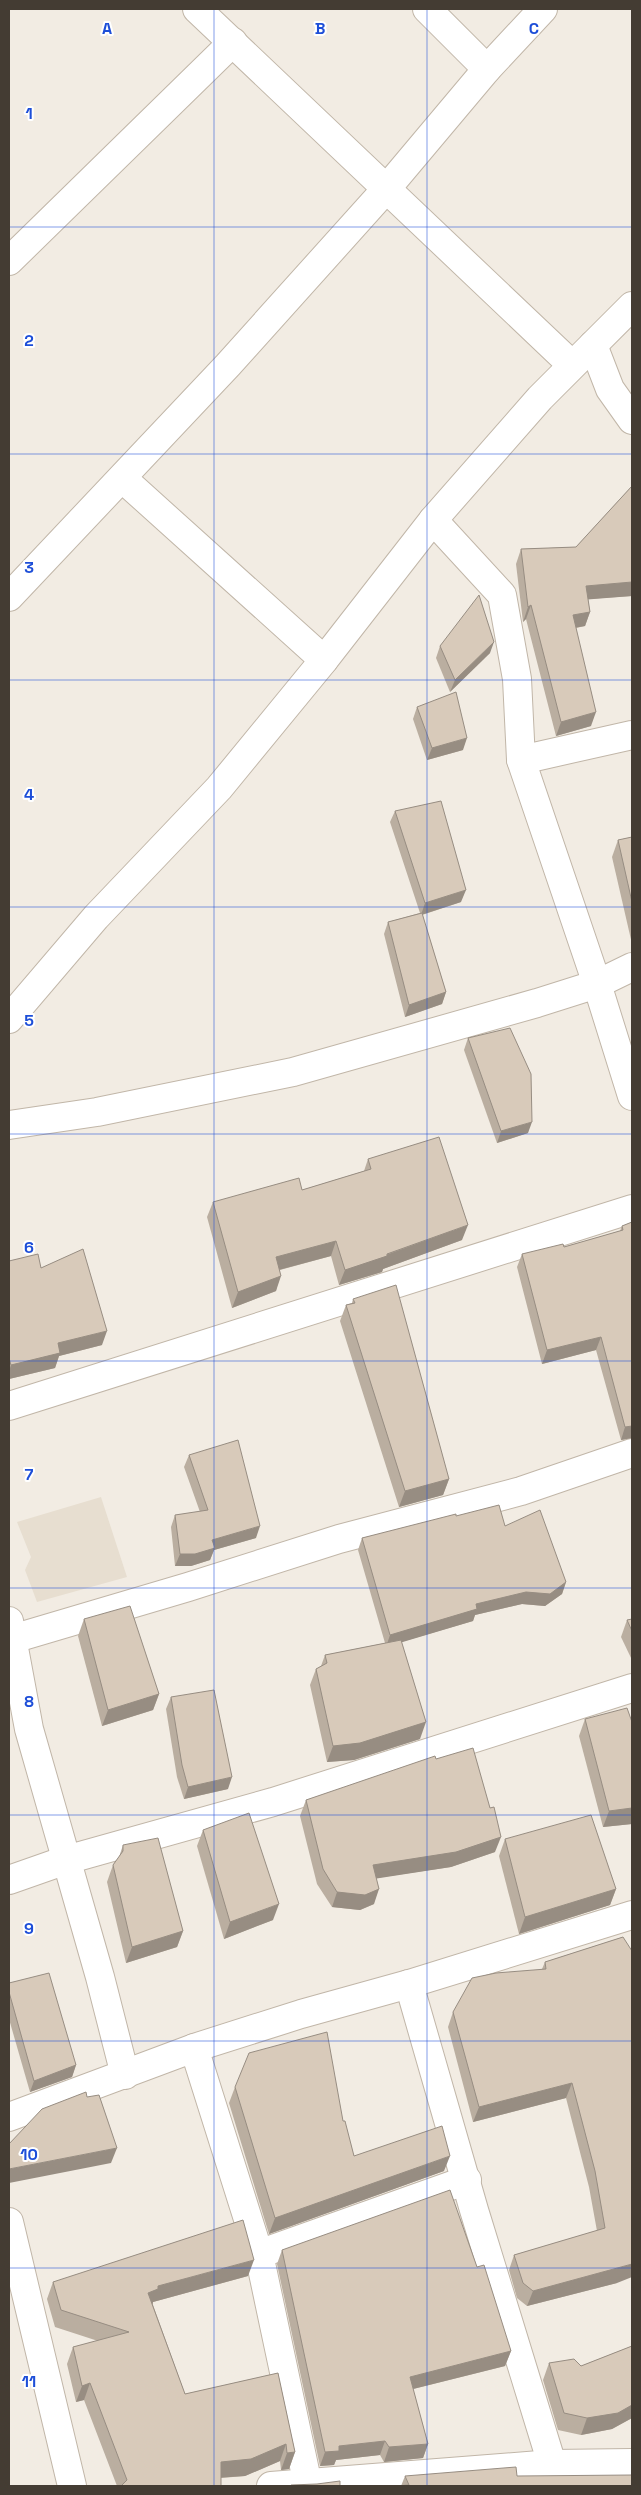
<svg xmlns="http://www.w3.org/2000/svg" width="641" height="2495" font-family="'Space Grotesk',sans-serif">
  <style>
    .residential { fill: #e7ded0 }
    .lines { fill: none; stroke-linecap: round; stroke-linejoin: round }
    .minor-casing { stroke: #c1b6a8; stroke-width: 30 }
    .minor { stroke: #fff; stroke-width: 28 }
    .wall { fill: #baaea0 }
    .shaded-wall { fill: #978d82 }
    .building { fill: #d8caba; stroke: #978d82 }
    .grid { fill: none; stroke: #1d4ed8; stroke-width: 1; stroke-opacity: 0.55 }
    .grid-label { font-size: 16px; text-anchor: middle; font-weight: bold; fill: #1d4ed8; stroke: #fff; stroke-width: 4; stroke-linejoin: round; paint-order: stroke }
  </style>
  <rect width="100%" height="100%" fill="#f2ece3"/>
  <polygon class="residential" points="101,1497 127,1577 37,1602 25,1570 31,1557 17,1522"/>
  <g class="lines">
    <g class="minor-casing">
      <g id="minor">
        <polyline points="197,9 572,365"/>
        <polyline points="427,9 487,69"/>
        <polyline points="9,261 233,42"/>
        <polyline points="593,345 610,389 632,420"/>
        <polyline points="122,478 324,660"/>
        <polyline points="433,520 502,595 517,679 521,760 597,984 632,1096"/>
        <polyline points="9,597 228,365 387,188 487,69 543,9"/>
        <polyline points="521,760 632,735"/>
        <polyline points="9,1019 96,917 219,788 324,660 433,520 540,398 632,306"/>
        <polyline points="9,1125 97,1112 293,1072 537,1003 597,984 632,967"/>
        <polyline points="9,1406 632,1209"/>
        <polyline points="9,1621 29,1729 100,1977 125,2075"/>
        <polyline points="9,1640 188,1587 339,1539 521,1491 632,1453"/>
        <polyline points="9,1880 66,1860 273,1802 632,1688"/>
        <polyline points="409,1984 474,2210 552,2464"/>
        <polyline points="194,2048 259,2254 308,2485"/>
        <polyline points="9,2117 194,2048 301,2014 409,1984 632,1915"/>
        <polyline points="9,2222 72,2486"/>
        <polyline points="259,2254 467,2180"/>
        <polyline points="271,2486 552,2464 632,2463"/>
      </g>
    </g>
    <use href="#minor" class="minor"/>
  </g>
  <g class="wall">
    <polygon points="632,486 632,596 588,599 590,612 585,626 576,628 591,726 556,736 526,619 523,622 516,564 521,549 576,547"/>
    <polygon points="440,646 490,653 450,692 436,658"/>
    <polygon points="417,707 463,750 427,760 413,719"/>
    <polygon points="395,811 461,902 422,915 446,992 442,1004 405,1017 384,934 388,922 420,913 390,822"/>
    <polygon points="632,837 632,944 612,857 618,840"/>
    <polygon points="468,1038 528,1133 497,1143 464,1050"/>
    <polygon points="368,1159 462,1240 383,1269 382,1272 339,1285 331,1256 280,1270 276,1291 232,1308 207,1217 213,1202 302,1190 364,1171"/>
    <polygon points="632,1222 632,1438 621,1440 596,1350 542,1364 517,1267 522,1254 564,1247 620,1231 622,1226"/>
    <polygon points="9,1261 41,1268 102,1345 59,1356 55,1368 9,1379"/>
    <polygon points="353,1299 449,1479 443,1495 399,1507 340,1321 346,1305 352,1303"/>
    <polygon points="189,1455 256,1538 214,1550 210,1560 191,1566 175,1566 171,1527 175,1515 200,1512 184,1467"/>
    <polygon points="456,1516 505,1526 566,1582 562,1594 545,1606 522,1604 475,1615 473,1621 401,1642 420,1739 354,1760 327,1762 310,1685 316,1669 321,1666 325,1655 385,1643 358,1550 362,1538"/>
    <polygon points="84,1619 159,1694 153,1710 102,1726 78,1636"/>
    <polygon points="632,1619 632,1660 621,1637 627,1620"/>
    <polygon points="171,1697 228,1789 184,1799 177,1777 166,1709"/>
    <polygon points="585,1719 632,1722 632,1824 603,1827 579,1736"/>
    <polygon points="436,1759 495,1852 451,1867 376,1878 374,1904 360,1910 332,1907 317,1884 300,1816 306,1800"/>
    <polygon points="203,1830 273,1920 224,1939 197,1846"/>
    <polygon points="505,1839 616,1889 610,1905 519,1934 499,1856"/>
    <polygon points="123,1845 183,1931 177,1947 126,1963 107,1882 113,1865 119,1857"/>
    <polygon points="623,1937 617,2283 527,2306 517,2298 509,2270 514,2255 597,2231 589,2187 566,2098 473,2122 448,2027 453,2012 542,1969 545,1962"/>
    <polygon points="9,1983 76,2065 72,2077 30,2092 9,2019"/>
    <polygon points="235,2087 343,2121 354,2156 444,2171 269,2234 229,2103"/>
    <polygon points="282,2250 477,2267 511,2351 505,2366 413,2389 428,2444 423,2458 384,2462 380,2455 336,2460 334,2465 320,2466 277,2264"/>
    <polygon points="248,2276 153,2302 153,2305 185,2394 278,2373 295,2452 289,2469 281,2470 280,2461 245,2476 221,2478 221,2486 117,2486 84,2400 76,2402 67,2364 73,2347 98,2341 55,2327 47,2299 53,2282"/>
    <polygon points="632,2346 632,2418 612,2429 581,2435 558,2430 543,2380 549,2363 581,2366"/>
    <polygon points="405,2476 517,2476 401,2486"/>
  </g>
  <g class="shaded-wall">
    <polygon points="632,582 632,596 581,600 586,586"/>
    <polygon points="531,605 526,619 523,622 528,607"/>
    <polygon points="590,612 585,626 568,629 573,615"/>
    <polygon points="494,642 490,653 450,692 455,680"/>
    <polygon points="596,712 591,726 556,736 561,722"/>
    <polygon points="467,738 463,750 427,760 432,748"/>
    <polygon points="466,890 461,902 421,915 425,903"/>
    <polygon points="446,992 442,1004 405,1017 409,1005"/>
    <polygon points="532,1122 528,1133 497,1143 501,1131"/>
    <polygon points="468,1225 462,1240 383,1269 382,1272 339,1285 345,1270"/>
    <polygon points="336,1241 331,1256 271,1272 276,1257"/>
    <polygon points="281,1276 276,1291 232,1308 238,1292"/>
    <polygon points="107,1331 102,1345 59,1356 55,1368 9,1379 9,1371 11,1365 58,1343"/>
    <polygon points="601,1337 596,1350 542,1364 547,1350"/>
    <polygon points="632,1426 632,1438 621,1440 625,1427"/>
    <polygon points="449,1479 443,1495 399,1507 405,1491"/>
    <polygon points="260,1526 256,1538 214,1550 210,1560 191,1566 175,1566 180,1554 212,1540"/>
    <polygon points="566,1582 562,1594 545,1606 522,1604 475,1615 473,1621 386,1647 390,1635 476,1604"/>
    <polygon points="159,1694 153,1710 102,1726 108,1710"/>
    <polygon points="426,1722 420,1739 354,1760 327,1762 333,1746"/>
    <polygon points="232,1777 228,1789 184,1799 188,1787"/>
    <polygon points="632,1808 632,1824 603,1827 609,1811"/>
    <polygon points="501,1837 495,1852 451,1867 367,1880 373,1865"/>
    <polygon points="379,1889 374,1904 360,1910 332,1907 337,1892"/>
    <polygon points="616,1889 610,1905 519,1934 525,1917"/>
    <polygon points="279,1904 273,1920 224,1939 230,1922"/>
    <polygon points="183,1931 177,1947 126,1963 132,1947"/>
    <polygon points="76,2065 72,2077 30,2092 34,2081"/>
    <polygon points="572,2083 566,2098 473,2122 479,2107"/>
    <polygon points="117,2148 111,2163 9,2183 9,2169"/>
    <polygon points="450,2156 444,2171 269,2234 275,2218"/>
    <polygon points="254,2260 248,2276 153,2302 152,2305 148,2293 158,2286"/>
    <polygon points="632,2264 632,2277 617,2283 527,2306 533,2291"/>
    <polygon points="511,2351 505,2366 405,2391 410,2377"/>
    <polygon points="90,2383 84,2400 76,2402 82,2386"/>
    <polygon points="632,2405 632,2418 612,2429 581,2435 587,2418"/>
    <polygon points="385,2441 380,2455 336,2460 334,2465 320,2466 325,2452 339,2446"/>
    <polygon points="286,2444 280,2461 245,2476 215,2478 221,2462"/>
    <polygon points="428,2444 423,2458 384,2462 389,2447"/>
    <polygon points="295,2452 289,2469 281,2470 287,2453"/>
  </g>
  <g class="building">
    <polygon points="632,486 632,582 586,586 590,612 573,615 596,712 561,722 531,605 528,607 521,549 576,547"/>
    <polygon points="479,595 494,642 455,680 440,646"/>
    <polygon points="456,692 467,738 432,748 417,707"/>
    <polygon points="441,801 466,890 425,903 395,811"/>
    <polygon points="632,837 632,902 618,840"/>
    <polygon points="422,913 446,992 409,1005 388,922"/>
    <polygon points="510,1028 531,1074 532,1122 501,1131 468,1038"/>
    <polygon points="439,1137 468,1225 387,1254 387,1256 345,1270 336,1241 276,1257 281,1276 238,1292 213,1202 299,1178 302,1190 371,1169 368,1159"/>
    <polygon points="632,1222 632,1426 625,1427 601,1337 547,1350 522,1254 563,1244 564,1247 623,1230 622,1226"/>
    <polygon points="83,1249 107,1331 58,1343 60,1353 11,1365 9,1358 9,1261 38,1254 41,1268"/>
    <polygon points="396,1285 449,1479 405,1491 346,1305 355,1303 353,1299"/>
    <polygon points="238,1440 260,1526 212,1540 215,1548 195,1554 180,1554 175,1515 208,1510 189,1455"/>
    <polygon points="499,1505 505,1526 540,1510 566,1582 550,1594 526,1592 476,1604 477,1609 390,1635 362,1538 456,1514 456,1516"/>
    <polygon points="130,1606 159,1694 108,1710 84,1619"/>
    <polygon points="632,1619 632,1631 627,1620"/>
    <polygon points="401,1640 426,1722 360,1743 333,1746 316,1669 327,1663 325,1655"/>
    <polygon points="214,1690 232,1777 188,1787 182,1765 171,1697"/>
    <polygon points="627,1708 632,1722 632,1808 609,1811 585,1719"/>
    <polygon points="473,1748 490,1808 494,1807 501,1837 456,1852 373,1865 379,1889 365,1895 337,1892 323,1869 306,1800 435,1756 436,1759"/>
    <polygon points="249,1813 279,1904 230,1922 203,1830"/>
    <polygon points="591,1815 616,1889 525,1917 505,1839"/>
    <polygon points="158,1838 183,1931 132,1947 113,1865 123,1851 123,1845"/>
    <polygon points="623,1937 632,1951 632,2264 533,2291 523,2283 514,2255 605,2228 595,2171 572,2083 479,2107 453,2012 472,1978 496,1973 546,1969 545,1962"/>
    <polygon points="49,1973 76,2065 34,2081 9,1992 9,1983"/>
    <polygon points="327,2032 343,2121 345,2121 354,2156 442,2126 450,2156 275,2218 235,2087 249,2053"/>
    <polygon points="86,2092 87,2097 99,2095 117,2148 9,2169 9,2144 42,2109"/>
    <polygon points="450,2190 477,2267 484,2265 511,2351 410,2377 428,2444 389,2447 385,2441 339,2446 339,2451 325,2452 282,2250"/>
    <polygon points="243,2220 254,2260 158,2286 158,2289 148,2293 185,2394 278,2373 295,2452 287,2453 286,2444 251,2459 221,2462 221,2486 121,2486 127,2480 90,2383 82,2386 73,2347 129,2332 61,2310 53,2282"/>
    <polygon points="632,2346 632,2405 618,2413 587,2418 564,2413 549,2363 574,2359 581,2366"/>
    <polygon points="516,2467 517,2476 632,2475 632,2486 397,2486 409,2485 405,2476"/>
    <polygon points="340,2481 340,2486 291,2486 291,2485 317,2484"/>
  </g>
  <path class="grid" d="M214,9V2486M427,9V2486M9,227H632M9,454H632M9,680H632M9,907H632M9,1134H632M9,1361H632M9,1588H632M9,1815H632M9,2041H632M9,2268H632"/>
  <g class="grid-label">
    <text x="107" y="34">A</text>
    <text x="320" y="34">B</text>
    <text x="534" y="34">C</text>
    <text x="29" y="119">1</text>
    <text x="29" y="346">2</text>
    <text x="29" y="573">3</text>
    <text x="29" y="800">4</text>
    <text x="29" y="1026">5</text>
    <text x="29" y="1253">6</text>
    <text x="29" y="1480">7</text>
    <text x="29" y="1707">8</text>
    <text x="29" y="1934">9</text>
    <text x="29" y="2160">10</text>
    <text x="29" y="2387">11</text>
  </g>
  <rect width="641" height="2495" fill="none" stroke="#443c33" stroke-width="20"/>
</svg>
